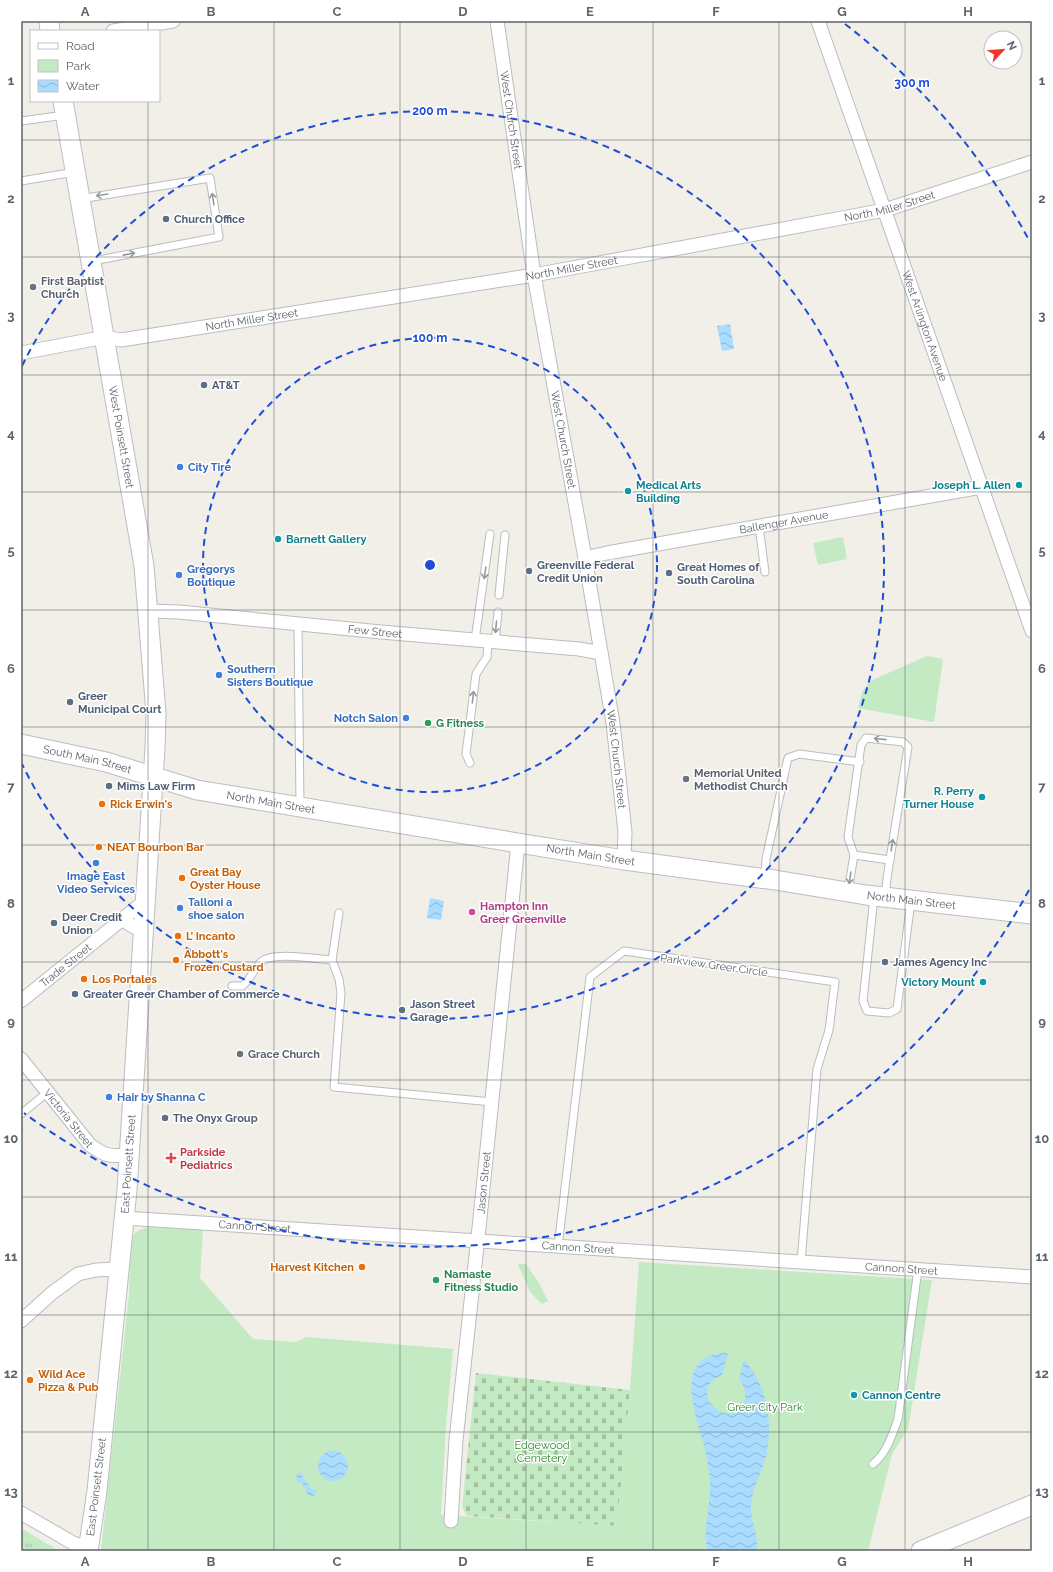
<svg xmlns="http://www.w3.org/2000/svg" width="1053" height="1572" font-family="Raleway,sans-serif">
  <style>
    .grass { fill: url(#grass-tufts) }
    .cemetery { fill: url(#cemetery-stones) }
    .green { fill: #c3eac2 }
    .water { fill: url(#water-waves) }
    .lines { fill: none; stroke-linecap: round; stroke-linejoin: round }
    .lane-casing { stroke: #b9bdc1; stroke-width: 9 }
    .street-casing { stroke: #b9bdc1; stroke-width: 15 }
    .secondary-casing { stroke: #babec3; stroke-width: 21 }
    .lane { stroke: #fff; stroke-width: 7 }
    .street { stroke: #fff; stroke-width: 13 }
    .secondary { stroke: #fff; stroke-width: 19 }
    .oneway { stroke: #969a9d }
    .grid { fill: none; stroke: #5e6368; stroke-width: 1; stroke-opacity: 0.55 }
    .ring { fill: none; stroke: #1d4ed8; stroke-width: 2; stroke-dasharray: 7 5 }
    .service-dot { fill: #5c6f8a; stroke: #fff; stroke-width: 1.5 }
    .worship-dot { fill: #6b7280; stroke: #fff; stroke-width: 1.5 }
    .shop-dot { fill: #3f7fe0; stroke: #fff; stroke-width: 1.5 }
    .culture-dot { fill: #0f9aa8; stroke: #fff; stroke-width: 1.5 }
    .leisure-dot { fill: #2e9e5b; stroke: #fff; stroke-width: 1.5 }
    .food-dot { fill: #e8710a; stroke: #fff; stroke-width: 1.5 }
    .hotel-dot { fill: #d1479c; stroke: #fff; stroke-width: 1.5 }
    .health-dot { fill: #e0444e; stroke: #fff; stroke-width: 1.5 }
    .labels { text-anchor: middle; stroke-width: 3; stroke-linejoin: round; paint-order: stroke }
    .street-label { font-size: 11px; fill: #5e6368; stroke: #fff }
    .service-label { font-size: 11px; font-weight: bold; fill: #4e5e75; stroke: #fff; text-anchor: start }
    .worship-label { font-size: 11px; font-weight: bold; fill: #5b616d; stroke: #fff; text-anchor: start }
    .shop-label { font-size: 11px; font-weight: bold; fill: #366cbe; stroke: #fff; text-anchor: start }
    .culture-label { font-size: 11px; font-weight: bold; fill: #0d838f; stroke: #fff; text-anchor: start }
    .leisure-label { font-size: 11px; font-weight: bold; fill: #27864d; stroke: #fff; text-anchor: start }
    .food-label { font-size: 11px; font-weight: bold; fill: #c56008; stroke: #fff; text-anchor: start }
    .hotel-label { font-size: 11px; font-weight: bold; fill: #b23c85; stroke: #fff; text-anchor: start }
    .health-label { font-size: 11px; font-weight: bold; fill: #be3a42; stroke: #fff; text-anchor: start }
    .park-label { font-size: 11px; fill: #2f8630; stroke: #fff }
    .centre { fill: #1d4ed8; stroke: #fff; stroke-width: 2 }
    .ring-label { font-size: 12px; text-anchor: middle; font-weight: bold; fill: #1d4ed8; stroke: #fff; stroke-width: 3; stroke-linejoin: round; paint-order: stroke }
    .neatline { fill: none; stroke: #5e6368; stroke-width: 1.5 }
    .grid-label { font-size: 13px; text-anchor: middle; font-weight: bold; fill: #5e6368 }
  </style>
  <defs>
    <pattern id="grass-tufts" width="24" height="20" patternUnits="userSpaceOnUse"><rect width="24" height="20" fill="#c3eac2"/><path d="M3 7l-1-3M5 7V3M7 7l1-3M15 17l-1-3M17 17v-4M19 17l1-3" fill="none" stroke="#a2c1a1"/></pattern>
    <pattern id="cemetery-stones" width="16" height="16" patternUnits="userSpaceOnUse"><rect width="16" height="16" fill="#c3eac2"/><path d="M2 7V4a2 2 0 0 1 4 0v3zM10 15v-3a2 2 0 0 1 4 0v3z" fill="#a2c1a1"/></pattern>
    <pattern id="water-waves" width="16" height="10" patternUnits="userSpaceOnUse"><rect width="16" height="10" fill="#a9dcff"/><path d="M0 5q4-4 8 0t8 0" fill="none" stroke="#8db6d2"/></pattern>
  </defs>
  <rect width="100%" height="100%" fill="#f1efe7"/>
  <polygon class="grass" points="21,1528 24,1530 59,1551 21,1551"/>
  <polygon class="cemetery" points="476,1373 630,1390 617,1526 467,1516 462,1507"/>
  <g class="green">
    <polygon points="843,537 847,559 818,565 813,543"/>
    <polygon points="927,656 943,659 934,722 858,708 862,692 870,681"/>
    <path d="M151,1227L203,1230L200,1278L253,1339L296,1342L306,1337L453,1349L446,1425L441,1515L617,1526L630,1390L639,1262L932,1280L908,1429L892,1454L868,1551H101L129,1295L131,1240C134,1231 142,1228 151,1227Z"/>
    <polygon points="518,1264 526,1264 539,1283 548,1301 542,1304 530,1292"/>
  </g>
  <g class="water">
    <polygon points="730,324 734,349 722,351 717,326"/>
    <polygon points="430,898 444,901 441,920 427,918"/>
    <path d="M721,1353H728L722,1375C684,1390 728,1434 744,1402C747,1393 744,1385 739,1379L744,1360C768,1385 774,1427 765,1460C760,1476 752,1489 751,1506C750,1522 760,1536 756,1551H708C701,1530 712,1504 710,1481C709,1470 707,1457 704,1445C696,1416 673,1360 721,1353Z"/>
    <circle cx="333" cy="1466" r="15"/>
    <polygon points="300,1472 312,1490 316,1490 316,1494 313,1496 308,1495 303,1485 297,1481 296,1476"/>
  </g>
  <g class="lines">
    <g class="lane-casing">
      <g id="lane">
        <polyline points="21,121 65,115"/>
        <polyline points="21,181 75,172"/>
        <polyline points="80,199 210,178 219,237 93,261"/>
        <polyline points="759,526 765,572"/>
        <polyline points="499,595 505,535"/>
        <polyline points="298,624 300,807"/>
        <polyline points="475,640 490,534"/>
        <polyline points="495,642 498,612"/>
        <polyline points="470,763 466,754 476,674 487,657 488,641"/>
        <polyline points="854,855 890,860"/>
        <polyline points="765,878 766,859 788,758 799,754 860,762"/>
        <polyline points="848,891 854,855 848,837 861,745 866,738 903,742 908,747 887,878 885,897"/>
        <polyline points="874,897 863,1001 867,1011 889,1013 897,1009 911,901"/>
        <polyline points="339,913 332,960 339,979 341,993 334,1087 492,1102"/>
        <path d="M232,986H242C251,980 253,969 261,962C272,951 316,959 332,960"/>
        <polyline points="21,1114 48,1092"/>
        <polyline points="558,1247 590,977 624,951 835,982 829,1030 817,1069 801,1262"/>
        <path d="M873,1464C887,1453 892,1435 898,1419L918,1269"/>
      </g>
    </g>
    <g class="street-casing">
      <g id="street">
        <path id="s1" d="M497,21L534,275L585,558L613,723L625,832L624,860"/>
        <path id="s2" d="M818,21L1032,631"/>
        <polyline points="113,31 173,21"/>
        <path id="s3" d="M21,353L105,337L121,340L534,275L885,210L1032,162"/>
        <path id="s4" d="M585,558L607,553L982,487"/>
        <path id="s5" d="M148,611L179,612L381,632L579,649L601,653"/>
        <polyline points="122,919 129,924 144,932"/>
        <path id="s6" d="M21,1001L146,900"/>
        <path id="s7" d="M21,1059L90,1145C106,1157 110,1156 129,1155"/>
        <path id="s8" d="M124,1218L1032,1277"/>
        <polyline points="21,1321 52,1293 78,1274 96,1270 119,1269"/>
        <polyline points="21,1513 73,1543 89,1548"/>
        <path id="s9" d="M451,1521L456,1440L479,1228L518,843"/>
      </g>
    </g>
    <g class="secondary-casing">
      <g id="secondary">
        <polyline points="49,21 50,31"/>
        <path id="s10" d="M63,101L144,566L156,713L155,748L127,1190L97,1491L88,1551"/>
        <path id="s11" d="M21,744L106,762L197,790L518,843L624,860L775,880L866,895L1032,914"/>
        <polyline points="921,1551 1032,1505"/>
      </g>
    </g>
    <use href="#lane" class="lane"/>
    <use href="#street" class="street"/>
    <use href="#secondary" class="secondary"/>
  </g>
  <defs><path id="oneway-shaft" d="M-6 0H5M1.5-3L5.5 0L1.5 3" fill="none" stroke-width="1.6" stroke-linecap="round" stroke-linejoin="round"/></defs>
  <g class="oneway">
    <use href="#oneway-shaft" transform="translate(102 195) rotate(171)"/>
    <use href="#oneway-shaft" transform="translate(213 199) rotate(-99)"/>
    <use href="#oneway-shaft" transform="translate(129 254) rotate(-11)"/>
    <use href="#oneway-shaft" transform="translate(485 573) rotate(98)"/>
    <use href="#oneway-shaft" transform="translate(496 627) rotate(95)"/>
    <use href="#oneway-shaft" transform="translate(473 697) rotate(-83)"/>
    <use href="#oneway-shaft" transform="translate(880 739) rotate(-174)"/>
    <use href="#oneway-shaft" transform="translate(892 845) rotate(-81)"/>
    <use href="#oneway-shaft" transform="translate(850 878) rotate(98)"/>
  </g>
  <path class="grid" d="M148,21V31M274,21V1551M400,21V1551M526,21V1551M653,21V1551M779,21V1551M905,21V1551M148,101V1551M21,140H1032M21,257H1032M21,375H1032M21,492H1032M21,610H1032M21,727H1032M21,845H1032M21,962H1032M21,1080H1032M21,1197H1032M21,1315H1032M21,1432H1032"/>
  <g class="ring">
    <circle cx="430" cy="565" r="227"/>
    <path d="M22 366A454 454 0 1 1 22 764"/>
    <path d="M1029 890A682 682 0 0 1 24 1113M845 24A682 682 0 0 1 1029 240"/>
  </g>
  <g class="service-dot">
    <circle cx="166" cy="219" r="4"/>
    <circle cx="204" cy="385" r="4"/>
    <circle cx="529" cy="571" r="4"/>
    <circle cx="669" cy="573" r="4"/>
    <circle cx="70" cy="702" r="4"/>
    <circle cx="109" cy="786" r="4"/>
    <circle cx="54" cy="923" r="4"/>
    <circle cx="885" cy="962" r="4"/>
    <circle cx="75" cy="994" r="4"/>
    <circle cx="402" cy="1010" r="4"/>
    <circle cx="165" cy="1118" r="4"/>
  </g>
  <g class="worship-dot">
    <circle cx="33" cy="287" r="4"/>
    <circle cx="686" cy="779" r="4"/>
    <circle cx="240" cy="1054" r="4"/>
  </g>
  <g class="shop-dot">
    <circle cx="180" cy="467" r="4"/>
    <circle cx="179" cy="575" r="4"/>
    <circle cx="219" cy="675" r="4"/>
    <circle cx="406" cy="718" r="4"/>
    <circle cx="96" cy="863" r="4"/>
    <circle cx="180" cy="908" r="4"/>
    <circle cx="109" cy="1097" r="4"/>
  </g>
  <g class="culture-dot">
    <circle cx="1019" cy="485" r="4"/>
    <circle cx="628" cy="491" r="4"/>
    <circle cx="278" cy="539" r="4"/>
    <circle cx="982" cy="797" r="4"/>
    <circle cx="983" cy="982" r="4"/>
    <circle cx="854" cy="1395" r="4"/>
  </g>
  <g class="leisure-dot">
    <circle cx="428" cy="723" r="4"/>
    <circle cx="436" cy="1280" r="4"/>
  </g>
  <g class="food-dot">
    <circle cx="102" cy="804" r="4"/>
    <circle cx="99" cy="847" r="4"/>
    <circle cx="182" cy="878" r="4"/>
    <circle cx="178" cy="936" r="4"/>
    <circle cx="176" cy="960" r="4"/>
    <circle cx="84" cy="979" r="4"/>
    <circle cx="362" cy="1267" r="4"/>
    <circle cx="30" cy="1380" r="4"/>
  </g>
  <circle class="hotel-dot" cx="472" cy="912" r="4"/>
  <path class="health-dot" d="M169 1152h4v4h4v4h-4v4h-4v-4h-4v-4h4z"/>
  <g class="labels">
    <g class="street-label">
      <text dy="4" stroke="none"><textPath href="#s1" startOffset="100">West Church Street</textPath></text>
      <text dy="4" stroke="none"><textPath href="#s3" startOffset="882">North Miller Street</textPath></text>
      <text dy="4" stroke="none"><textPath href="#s3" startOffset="558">North Miller Street</textPath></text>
      <text dy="4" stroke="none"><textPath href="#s3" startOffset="234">North Miller Street</textPath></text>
      <text dy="4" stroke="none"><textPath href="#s2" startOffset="323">West Arlington Avenue</textPath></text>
      <text dy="4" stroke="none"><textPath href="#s10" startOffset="341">West Poinsett Street</textPath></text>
      <text dy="4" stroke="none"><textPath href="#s1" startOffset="424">West Church Street</textPath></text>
      <text dy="4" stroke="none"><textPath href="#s4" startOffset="202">Ballenger Avenue</textPath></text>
      <text dy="4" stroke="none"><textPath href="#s5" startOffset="228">Few Street</textPath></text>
      <text dy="4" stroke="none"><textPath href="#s11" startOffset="68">South Main Street</textPath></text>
      <text dy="4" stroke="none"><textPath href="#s1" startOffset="748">West Church Street</textPath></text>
      <text dy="4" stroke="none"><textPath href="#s11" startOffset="257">North Main Street</textPath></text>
      <text dy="4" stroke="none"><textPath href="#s11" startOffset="581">North Main Street</textPath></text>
      <text dy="4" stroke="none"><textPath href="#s11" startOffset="905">North Main Street</textPath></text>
      <text dy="4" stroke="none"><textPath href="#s6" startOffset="57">Trade Street</textPath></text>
      <text transform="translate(714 965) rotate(8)" y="4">Parkview Greer Circle</text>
      <text dy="4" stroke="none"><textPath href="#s7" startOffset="76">Victoria Street</textPath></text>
      <text transform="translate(128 1164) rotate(-86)" y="4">East Poinsett Street</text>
      <text dy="4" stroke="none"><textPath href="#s9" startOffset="340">Jason Street</textPath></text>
      <text dy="4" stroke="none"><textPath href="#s8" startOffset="131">Cannon Street</textPath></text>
      <text dy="4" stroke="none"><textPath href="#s8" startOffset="455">Cannon Street</textPath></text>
      <text dy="4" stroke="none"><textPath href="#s8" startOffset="779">Cannon Street</textPath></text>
      <text transform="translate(96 1487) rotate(-83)" y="4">East Poinsett Street</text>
    </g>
    <g class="service-label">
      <text x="174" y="223">Church Office</text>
      <text x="212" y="389">AT&amp;T</text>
      <text x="537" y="569">Greenville Federal<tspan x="537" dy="13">Credit Union</tspan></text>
      <text x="677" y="571">Great Homes of<tspan x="677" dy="13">South Carolina</tspan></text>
      <text x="78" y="700">Greer<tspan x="78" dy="13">Municipal Court</tspan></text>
      <text x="117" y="790">Mims Law Firm</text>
      <text x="62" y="921">Deer Credit<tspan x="62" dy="13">Union</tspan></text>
      <text x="893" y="966">James Agency Inc</text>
      <text x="83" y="998">Greater Greer Chamber of Commerce</text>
      <text x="410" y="1008">Jason Street<tspan x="410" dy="13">Garage</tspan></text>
      <text x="173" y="1122">The Onyx Group</text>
    </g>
    <g class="worship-label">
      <text x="41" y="285">First Baptist<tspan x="41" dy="13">Church</tspan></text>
      <text x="694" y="777">Memorial United<tspan x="694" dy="13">Methodist Church</tspan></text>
      <text x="248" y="1058">Grace Church</text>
    </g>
    <g class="shop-label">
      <text x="188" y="471">City Tire</text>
      <text x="187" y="573">Gregorys<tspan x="187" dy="13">Boutique</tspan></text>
      <text x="227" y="673">Southern<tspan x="227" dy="13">Sisters Boutique</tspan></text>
      <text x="398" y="722" text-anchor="end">Notch Salon</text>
      <text x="96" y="880" text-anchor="middle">Image East<tspan x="96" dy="13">Video Services</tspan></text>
      <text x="188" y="906">Talloni a<tspan x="188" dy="13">shoe salon</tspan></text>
      <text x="117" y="1101">Hair by Shanna C</text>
    </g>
    <g class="culture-label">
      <text x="636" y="489">Medical Arts<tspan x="636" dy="13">Building</tspan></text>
      <text x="1011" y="489" text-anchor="end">Joseph L. Allen</text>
      <text x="286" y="543">Barnett Gallery</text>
      <text x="974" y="795" text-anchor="end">R. Perry<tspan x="974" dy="13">Turner House</tspan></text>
      <text x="975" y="986" text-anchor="end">Victory Mount</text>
      <text x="862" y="1399">Cannon Centre</text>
    </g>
    <g class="leisure-label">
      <text x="436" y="727">G Fitness</text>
      <text x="444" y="1278">Namaste<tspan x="444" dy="13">Fitness Studio</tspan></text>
    </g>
    <g class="food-label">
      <text x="110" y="808">Rick Erwin's</text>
      <text x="107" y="851">NEAT Bourbon Bar</text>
      <text x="190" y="876">Great Bay<tspan x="190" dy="13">Oyster House</tspan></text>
      <text x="186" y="940">L’ Incanto</text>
      <text x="184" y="958">Abbott's<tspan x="184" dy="13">Frozen Custard</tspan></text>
      <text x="92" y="983">Los Portales</text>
      <text x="354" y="1271" text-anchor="end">Harvest Kitchen</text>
      <text x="38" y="1378">Wild Ace<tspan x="38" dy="13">Pizza &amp; Pub</tspan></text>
    </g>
    <g class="hotel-label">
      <text x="480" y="910">Hampton Inn<tspan x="480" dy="13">Greer Greenville</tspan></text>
    </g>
    <g class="health-label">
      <text x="180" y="1156">Parkside<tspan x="180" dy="13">Pediatrics</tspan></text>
    </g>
    <g class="park-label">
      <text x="765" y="1411">Greer City Park</text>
      <text x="542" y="1449">Edgewood<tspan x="542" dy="13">Cemetery</tspan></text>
    </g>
  </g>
  <circle cx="430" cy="565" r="6" class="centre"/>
  <g class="ring-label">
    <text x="912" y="87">300 m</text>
    <text x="430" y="115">200 m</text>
    <text x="430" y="342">100 m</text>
  </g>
  <rect width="1053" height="1572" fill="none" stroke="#ffffff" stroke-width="44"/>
  <rect x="30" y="30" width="130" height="72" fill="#ffffff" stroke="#bfc1c3"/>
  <rect x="38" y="43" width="20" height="6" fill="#ffffff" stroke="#bfc1c3"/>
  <text x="66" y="50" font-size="12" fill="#5e6368">Road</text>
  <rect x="38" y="60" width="20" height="12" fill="#c3eac2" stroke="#bfc1c3"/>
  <text x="66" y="70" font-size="12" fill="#5e6368">Park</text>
  <rect x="38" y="80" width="20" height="12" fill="url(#water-waves)" stroke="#bfc1c3"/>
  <text x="66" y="90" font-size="12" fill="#5e6368">Water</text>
  <g transform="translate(1003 50) rotate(64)"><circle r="19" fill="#ffffff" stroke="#bfc1c3"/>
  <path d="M0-3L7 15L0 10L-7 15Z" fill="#f53429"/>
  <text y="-6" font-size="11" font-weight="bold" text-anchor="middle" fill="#5e6368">N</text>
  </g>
  <rect x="22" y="22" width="1009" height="1528" class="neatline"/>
  <g class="grid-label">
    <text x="85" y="16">A</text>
    <text x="211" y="16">B</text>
    <text x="337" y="16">C</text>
    <text x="463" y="16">D</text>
    <text x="590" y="16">E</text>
    <text x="716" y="16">F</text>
    <text x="842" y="16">G</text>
    <text x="968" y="16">H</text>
    <text x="11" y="85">1</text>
    <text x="1042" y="85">1</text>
    <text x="11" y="203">2</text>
    <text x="1042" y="203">2</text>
    <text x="11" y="320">3</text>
    <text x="1042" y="320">3</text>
    <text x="11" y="438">4</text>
    <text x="1042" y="438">4</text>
    <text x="11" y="555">5</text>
    <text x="1042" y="555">5</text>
    <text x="11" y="673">6</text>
    <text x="1042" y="673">6</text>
    <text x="11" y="791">7</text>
    <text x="1042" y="791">7</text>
    <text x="11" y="908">8</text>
    <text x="1042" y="908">8</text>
    <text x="11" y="1026">9</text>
    <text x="1042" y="1026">9</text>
    <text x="11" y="1143">10</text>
    <text x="1042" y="1143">10</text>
    <text x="11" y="1261">11</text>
    <text x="1042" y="1261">11</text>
    <text x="11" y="1378">12</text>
    <text x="1042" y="1378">12</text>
    <text x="11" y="1496">13</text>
    <text x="1042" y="1496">13</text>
    <text x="85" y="1566">A</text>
    <text x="211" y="1566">B</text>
    <text x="337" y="1566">C</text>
    <text x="463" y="1566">D</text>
    <text x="590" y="1566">E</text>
    <text x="716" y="1566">F</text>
    <text x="842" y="1566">G</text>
    <text x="968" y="1566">H</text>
  </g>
</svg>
